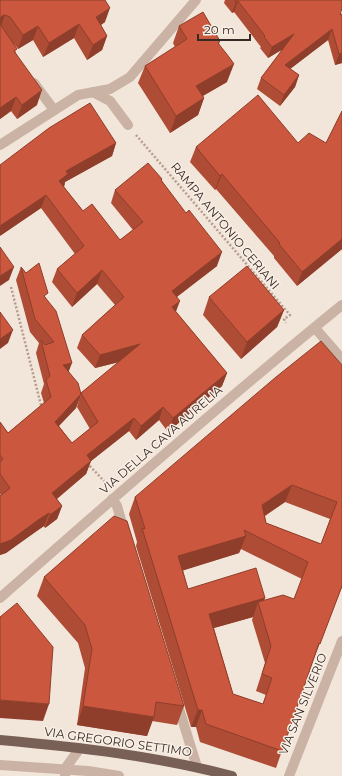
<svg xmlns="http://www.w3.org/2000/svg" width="342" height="776" font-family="Montserrat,sans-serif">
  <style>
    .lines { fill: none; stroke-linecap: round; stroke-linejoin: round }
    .path { stroke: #b69d8e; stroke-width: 2.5; stroke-dasharray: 2 2; stroke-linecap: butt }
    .minor { stroke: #cab3a4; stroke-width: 10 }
    .major { stroke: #786056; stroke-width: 10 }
    .wall { fill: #af4c35; fill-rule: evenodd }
    .shaded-wall { fill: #8e3e2b }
    .building { fill: #cb583e; stroke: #8e3e2b; fill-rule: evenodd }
    .labels { text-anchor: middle; stroke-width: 3; stroke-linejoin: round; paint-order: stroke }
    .street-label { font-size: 12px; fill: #362a26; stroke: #faefe5 }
  </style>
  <rect width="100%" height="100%" fill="#f2e5d9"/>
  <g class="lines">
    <g class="path">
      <polyline points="136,135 290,315 284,319 286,323"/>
      <polyline points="11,287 42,409"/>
      <polyline points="87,463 104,481"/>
    </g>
    <g class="minor">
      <polyline points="34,83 54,110"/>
      <polyline points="93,92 110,101 128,125"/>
      <polyline points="0,145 78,95 110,89 130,77 196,0"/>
      <polyline points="315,328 342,359"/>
      <polyline points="112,499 117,506 124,530"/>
      <path d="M0,598C112,499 225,400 342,305"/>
      <polyline points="177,702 197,767"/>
      <polyline points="0,765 88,771 119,776"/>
      <polyline points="65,775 67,766 80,748"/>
      <polyline points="289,776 342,641"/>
    </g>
    <path class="major" d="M0,740C78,747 156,756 232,776"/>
  </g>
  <g class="wall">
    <polygon points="0,0 105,22 101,25 107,36 102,50 87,60 74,38 43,57 33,40 18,49 14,44 16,54 37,105 17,119 11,111 0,119"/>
    <polygon points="225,0 342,0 340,15 342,14 342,63 335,65 328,40 290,69 299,75 295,87 280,106 257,89 261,78 283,49 268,58 260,48 261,47 234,12 232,13 224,3"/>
    <polygon points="179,26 220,41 219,44 227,82 203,96 204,98 198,115 170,133 138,83 145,66 175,47 173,43"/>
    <polygon points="342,111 342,249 297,286 274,258 274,256 216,189 215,190 190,162 196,147 298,143 326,143"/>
    <polygon points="116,143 112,156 65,182 64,187 83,211 120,240 133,230 111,203 115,190 162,181 217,266 177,297 176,312 227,373 222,386 168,432 159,420 136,440 129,431 91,461 86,474 57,499 62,506 57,519 45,528 44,526 33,533 6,553 0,555 0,496 1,495 0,494 0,422 8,433 44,403 41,393 44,384 36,353 39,343 30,332 16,280 21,267 46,298 68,372 81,394 76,408 59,426 72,443 90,429 77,407 81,393 119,362 95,368 77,348 82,335 115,305 97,284 72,307 52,282 57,269 75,254 41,208 1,235 0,165"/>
    <polygon points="209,297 284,310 277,327 241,359 203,315"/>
    <path d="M342,365V587L313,661L276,768L200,742L196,727H191L136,546L137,542L129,514L135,497ZM285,502L330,519L321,544L266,523L265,516ZM241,549L302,579L294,599L264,601L265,598L188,589L183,570L239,553ZM253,617L252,620L265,663L256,691L266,695L263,704L233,694L214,628Z"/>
    <polygon points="44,577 184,706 177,725 152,721 147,736 77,725 85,668 78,643 37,596"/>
  </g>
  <g class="shaded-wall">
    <polygon points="238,1 234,12 232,13 236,2"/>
    <polygon points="110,8 105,22 90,32 96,17"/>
    <polygon points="5,15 0,29 0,18 2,16"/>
    <polygon points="79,24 74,38 43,57 49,43"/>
    <polygon points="38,26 33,40 18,49 23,35"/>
    <polygon points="332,29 328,40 281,76 285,65"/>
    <polygon points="294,34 290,45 268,58 272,47"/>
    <polygon points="107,36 102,50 87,60 93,45"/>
    <polygon points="342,53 342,63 335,65 339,54"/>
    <polygon points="234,64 227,82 190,103 196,86"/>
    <polygon points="299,75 295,87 280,106 284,95"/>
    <polygon points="42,90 37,105 17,119 22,105"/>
    <polygon points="16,97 11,111 0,119 0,108"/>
    <polygon points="204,98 198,115 170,133 176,116"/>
    <polygon points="116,143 112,156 65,182 64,187 59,181 66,171"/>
    <polygon points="222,174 216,189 215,190 220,176"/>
    <polygon points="46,195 41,208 0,236 0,226"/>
    <polygon points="342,239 342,249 297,286 302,272"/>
    <polygon points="222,252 217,266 167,304 172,291"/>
    <polygon points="14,267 9,280 0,286 0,276"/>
    <polygon points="102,270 97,284 72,307 77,293"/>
    <polygon points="180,301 175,314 172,307"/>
    <polygon points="284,310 277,327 241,359 247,342"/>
    <polygon points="13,330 8,343 0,349 0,339"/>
    <polygon points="140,344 135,358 95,368 100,355"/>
    <polygon points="72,363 67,376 63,365"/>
    <polygon points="227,373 222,386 168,432 173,418"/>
    <polygon points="81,394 76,408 50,435 55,422"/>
    <polygon points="163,407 159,420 136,440 141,426"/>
    <polygon points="134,418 129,431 91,461 86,474 48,506 52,493 87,455"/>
    <polygon points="292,485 285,502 255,522 262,505"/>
    <polygon points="62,506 57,519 45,528 50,515"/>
    <polygon points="49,513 44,526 6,553 0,555 0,544"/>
    <polygon points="246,536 239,553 172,574 178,556"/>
    <polygon points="265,598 260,609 258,602 253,617 203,631 209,614"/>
    <polygon points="0,700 49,704 43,721 0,718"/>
    <polygon points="83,706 154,717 147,736 77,725"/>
    <polygon points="198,710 202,710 196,727 191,727"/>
  </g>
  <g class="building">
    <polygon points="0,0 105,0 110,8 96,17 107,36 93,45 79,24 49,43 38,26 23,35 10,17 5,15 2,16 0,18"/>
    <polygon points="235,0 342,0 342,8 340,15 342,14 342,53 339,54 332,29 285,65 299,75 284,95 261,78 294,34 272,47 264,37 265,36 238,1 236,2"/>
    <polygon points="203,12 220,41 218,43 229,57 234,64 196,86 204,98 176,116 145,66 187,39 179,26"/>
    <polygon points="0,24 17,49 14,51 42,90 22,105 16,97 0,108"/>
    <polygon points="258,95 298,143 309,133 326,143 342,111 342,239 302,272 279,244 280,243 222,174 220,176 196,147"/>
    <polygon points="90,103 116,143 66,171 68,174 59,181 83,211 92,204 120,240 143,222 115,190 148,163 162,179 161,180 186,213 189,210 222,252 172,291 180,301 172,307 227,373 173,418 163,407 141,426 134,418 87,455 91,461 52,493 62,506 50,515 49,513 38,520 11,540 0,544 0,496 10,488 0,474 0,462 3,459 0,455 0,422 8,433 51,397 46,380 50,376 41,340 45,345 54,342 35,319 21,267 26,273 39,263 48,293 44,296 56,311 72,363 63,365 78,383 81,394 55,422 72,443 98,422 81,393 140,344 100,355 82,335 124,297 102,270 77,293 57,269 84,246 46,195 0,226 0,165 49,128"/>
    <polygon points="0,247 14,267 0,276"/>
    <polygon points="247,266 284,310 247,342 209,297"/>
    <polygon points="0,312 13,330 0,339"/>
    <path d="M321,341L342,365V586L320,644L319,643L282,751L206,724L202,710H198L142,528L145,529L135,497L276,377ZM292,485L337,502L321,544L266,523L262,505ZM244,530L308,562L294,599L283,595L258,602L271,646L262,674L272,678L263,704L233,694L209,614L265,598L256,568L188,589L178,556L246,536Z"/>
    <polygon points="114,516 127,521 184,706 156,702 154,717 83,706 92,649 85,625 44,577"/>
    <polygon points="17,603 53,647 49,704 0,700 0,617"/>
  </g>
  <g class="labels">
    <g class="street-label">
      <text transform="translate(225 226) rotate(50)" y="4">RAMPA ANTONIO CERIANI</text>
      <text transform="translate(161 440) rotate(-41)" y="4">VIA DELLA CAVA AURELIA</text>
      <text transform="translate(303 704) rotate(-68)" y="4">VIA SAN SILVERIO</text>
      <text transform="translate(118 742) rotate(8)" y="4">VIA GREGORIO SETTIMO</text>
    </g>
  </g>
  <path d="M198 34v6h52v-6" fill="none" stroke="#362a26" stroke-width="2"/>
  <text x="204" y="34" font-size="12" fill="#362a26" stroke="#faefe5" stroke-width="3" paint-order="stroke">20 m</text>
</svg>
